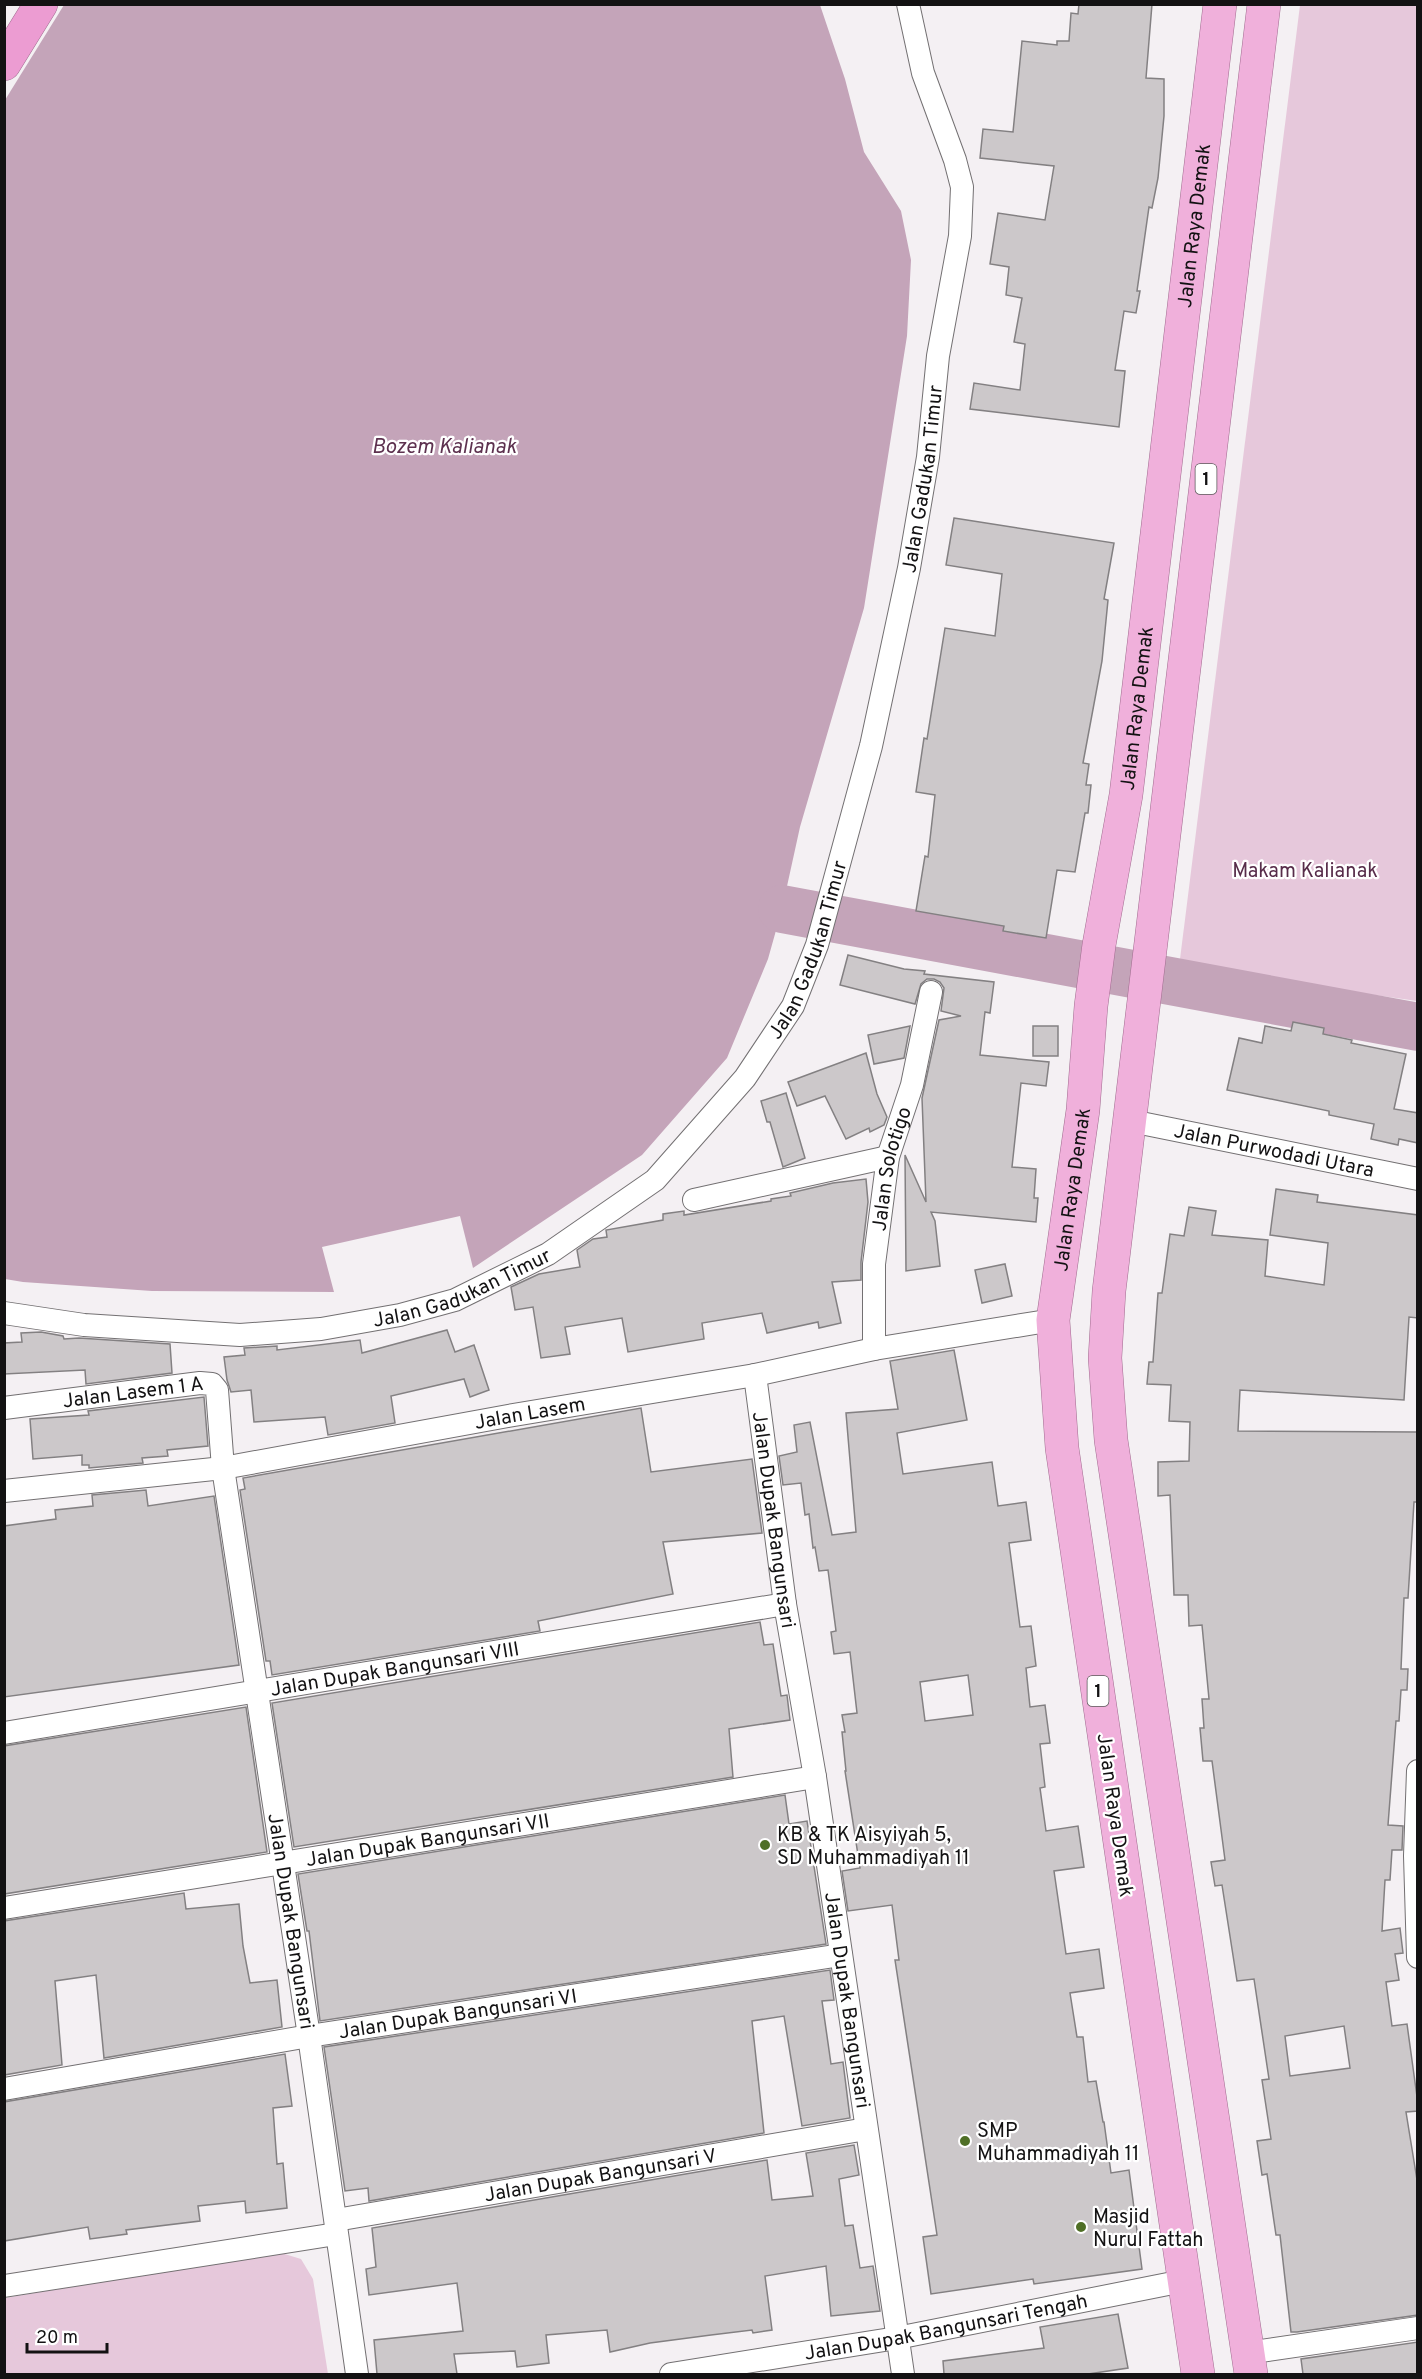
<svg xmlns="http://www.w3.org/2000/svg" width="1422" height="2379" font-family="Overpass,sans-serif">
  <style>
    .green { fill: #e6c8db }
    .water { fill: #c4a4b9 }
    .pier { fill: #f4f0f3 }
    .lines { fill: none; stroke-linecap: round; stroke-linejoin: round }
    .river { stroke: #c4a4b9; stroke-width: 48 }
    .building { fill: #ccc8ca; stroke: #838082; stroke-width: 1.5; fill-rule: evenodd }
    .minor-casing { stroke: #737072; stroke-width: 24 }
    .trunk-casing { stroke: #a06c8f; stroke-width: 34 }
    .motorway-casing { stroke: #a06c8f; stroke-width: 34 }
    .minor { stroke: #fff; stroke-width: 22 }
    .trunk { stroke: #f0b0db; stroke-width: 33 }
    .motorway { stroke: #ec9cd2; stroke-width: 33 }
    .poi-dot { fill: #4f6f26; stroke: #fff; stroke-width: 2 }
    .labels { text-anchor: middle; stroke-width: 4.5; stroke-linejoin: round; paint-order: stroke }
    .shield { fill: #fff; stroke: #5a595a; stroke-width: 1.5 }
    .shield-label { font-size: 18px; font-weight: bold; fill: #131213 }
    .street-label { font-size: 20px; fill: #131213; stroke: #fff }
    .park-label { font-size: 20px; fill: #572c4a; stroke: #fff }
    .poi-label { font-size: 20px; fill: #131213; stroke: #fff; text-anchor: start }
    .water-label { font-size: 21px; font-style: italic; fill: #5d314f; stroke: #fff }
  </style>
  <rect width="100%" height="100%" fill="#f4f0f3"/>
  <g class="green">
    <polygon points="1300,5 1417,5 1417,1001 1179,967"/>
    <polygon points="278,2252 301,2259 313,2279 328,2374 5,2374 5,2298"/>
  </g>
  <polygon class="water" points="4,5 820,5 845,79 864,152 901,211 911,260 907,336 864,608 800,827 782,909 768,959 727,1058 642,1155 473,1268 460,1216 322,1247 334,1292 152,1291 23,1282 5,1279"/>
  <polygon class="pier" points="5,5 64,5 5,100"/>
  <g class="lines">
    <polyline class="river" points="782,909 1418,1027"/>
  </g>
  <g class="building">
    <polygon points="1079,4 1152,4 1146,78 1164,79 1164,116 1158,178 1152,208 1149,207 1137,291 1140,291 1136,313 1124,311 1115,370 1125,371 1119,427 970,409 974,383 1020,390 1025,344 1014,342 1022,298 1006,295 1009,267 990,264 998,213 1045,220 1054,166 980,158 983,129 1013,132 1022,41 1057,45 1057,41 1069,41 1071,13 1078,14"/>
    <polygon points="954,518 1114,543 1104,599 1108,600 1102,661 1083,763 1089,764 1086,785 1091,785 1088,813 1085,813 1075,872 1057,870 1046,938 1003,931 1004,926 916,911 925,856 928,857 935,795 916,792 924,738 927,739 945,628 995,636 1002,574 946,565"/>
    <polygon points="848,955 904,969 925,971 924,974 994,982 990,1013 985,1012 980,1055 1049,1062 1046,1086 1021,1083 1012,1167 1036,1169 1034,1198 1038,1198 1036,1222 931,1212 935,1221 940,1266 906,1271 905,1155 926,1202 922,1098 939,1020 961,1016 941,1011 944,988 940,982 934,979 927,979 921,984 915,1004 840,985"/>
    <polygon points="1293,1022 1324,1028 1323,1034 1352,1040 1351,1043 1406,1054 1394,1109 1418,1113 1418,1143 1399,1139 1398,1145 1371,1139 1374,1124 1329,1115 1329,1111 1227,1090 1239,1038 1262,1043 1265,1026 1291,1031"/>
    <polygon points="910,1026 904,1058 874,1064 868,1035"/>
    <rect x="1033" y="1026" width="25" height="30"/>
    <polygon points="866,1053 877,1094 887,1117 884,1125 870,1132 869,1128 846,1139 825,1096 797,1106 788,1082"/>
    <polygon points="786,1093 805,1158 783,1167 770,1122 767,1122 761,1101"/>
    <polygon points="866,1179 868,1202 861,1262 861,1280 832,1282 841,1323 819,1328 818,1322 767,1333 762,1313 702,1323 704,1339 628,1352 622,1318 565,1327 570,1354 541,1358 533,1307 515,1310 511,1287 539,1274 580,1267 577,1250 593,1239 607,1237 606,1230 663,1220 663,1214 684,1211 684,1215 771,1201 771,1199 791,1196 790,1193 833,1183"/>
    <path d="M1276,1189L1318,1195L1317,1202L1418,1215V1318L1409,1317L1404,1400L1240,1390L1238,1431L1418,1432V1502H1414L1408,1598H1404L1401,1669H1408L1407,1690H1401L1399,1721H1396L1388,1825L1403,1826L1402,1850H1392L1390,1880H1385L1382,1931L1400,1928L1403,1953L1395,1954L1399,1980L1386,1982L1392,2026L1407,2024L1418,2104V2111L1406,2112L1418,2186V2315L1297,2332H1291L1280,2235H1276L1267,2174L1262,2175L1257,2141L1271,2139L1262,2080L1269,2079L1254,1979L1237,1981L1222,1885L1215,1886L1211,1862L1225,1860L1212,1761H1203L1200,1728H1204L1202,1699H1209L1202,1625L1189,1626L1188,1595H1174L1170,1495L1158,1496V1462L1189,1461L1190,1422L1169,1421L1171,1385L1147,1384L1149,1362H1153L1158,1293H1162L1170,1234L1184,1236L1189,1207L1216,1211L1212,1235L1268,1240L1265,1276L1324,1285L1328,1243L1270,1235ZM1344,2026L1350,2068L1290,2076L1285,2036Z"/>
    <polygon points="1005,1264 1012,1296 982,1303 975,1270"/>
    <polygon points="447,1330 455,1352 474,1345 489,1390 470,1397 464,1379 391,1396 395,1423 328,1435 325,1417 254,1422 251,1390 231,1392 227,1380 224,1357 245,1355 244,1348 277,1346 277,1350 360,1340 362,1353"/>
    <polygon points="41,1332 63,1336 64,1339 79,1338 170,1344 172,1373 86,1384 85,1370 4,1374 4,1343 22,1342 21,1333"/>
    <path d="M954,1350L967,1420L897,1433L903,1474L992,1462L998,1506L1026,1502L1031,1540L1009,1543L1020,1627L1031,1626L1036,1666L1026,1668L1030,1707L1045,1705L1050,1743L1040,1744L1045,1787L1040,1788L1046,1831L1078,1826L1084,1867L1054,1871L1066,1954L1099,1949L1104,1988L1070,1993L1077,2037H1083L1088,2082L1096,2081L1103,2122H1104L1111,2173L1129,2170L1142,2269L1034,2284L1033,2279L931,2294L923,2237L937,2235L895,1960H899L892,1905L848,1911L842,1871L860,1868L845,1771H846L842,1732H845L842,1715L857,1713L850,1652L834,1654L831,1632L836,1631L828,1570L819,1571L815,1547L813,1548L809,1514L805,1515L801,1483L783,1485L779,1456L797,1452L794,1425L810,1422L832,1535L856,1532L846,1413L898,1409L890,1361ZM968,1675L973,1715L925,1721L920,1682Z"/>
    <polygon points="204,1397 208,1446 167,1450 168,1456 142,1458 143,1463 89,1468 89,1465 82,1465 82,1455 33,1459 30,1419 89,1415 88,1411"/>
    <polygon points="641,1408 651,1472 752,1459 762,1533 663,1542 673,1594 538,1621 540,1631 272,1675 270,1661 266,1661 240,1490 245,1489 243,1478"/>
    <polygon points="146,1490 148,1506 214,1496 239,1665 4,1697 4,1526 56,1519 55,1510 93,1506 92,1495"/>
    <polygon points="760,1622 764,1645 773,1644 781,1696 787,1695 790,1720 729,1729 733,1777 294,1847 272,1703"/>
    <polygon points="246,1707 267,1852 4,1894 4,1746"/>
    <polygon points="785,1795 789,1824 807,1821 826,1944 320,2021 309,1931 307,1931 298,1874"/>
    <polygon points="184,1893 186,1909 239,1904 243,1946 250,1983 277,1980 282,2027 104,2058 96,1975 55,1981 62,2065 4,2075 4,1921"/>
    <polygon points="830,1970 834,2000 822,2001 831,2064 843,2062 850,2118 802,2126 784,2016 752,2021 764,2133 369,2201 368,2188 345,2191 324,2047"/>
    <polygon points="285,2054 292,2106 273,2108 277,2164 283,2163 287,2208 246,2213 245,2201 198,2206 200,2221 126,2230 127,2234 90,2239 88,2227 4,2241 4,2102"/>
    <polygon points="854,2145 859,2175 839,2179 845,2226 853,2225 860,2268 873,2266 880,2311 831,2316 826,2266 765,2276 772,2330 753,2333 752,2330 711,2335 650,2343 610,2352 607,2330 546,2335 549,2363 517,2367 515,2351 454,2354 457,2374 377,2374 374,2340 463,2331 457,2283 369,2295 366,2269 376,2267 372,2228 767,2160 772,2200 813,2196 806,2153"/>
    <polygon points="1118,2314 1128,2368 1088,2374 944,2374 943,2361 1044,2348 1040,2327"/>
    <polygon points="1418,2342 1418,2374 1303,2374 1301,2359"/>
  </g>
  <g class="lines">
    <g class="minor-casing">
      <g id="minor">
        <path id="s1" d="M1131,1121L1418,1179"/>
        <polyline points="694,1200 888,1157"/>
        <path id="s2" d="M4,1313L84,1325L240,1335L321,1329L400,1315L455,1300L548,1254L655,1180L745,1078L793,1006L817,945L871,746L909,568L928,457L938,356L960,236L962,187L955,160L923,73L908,4"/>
        <path id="s3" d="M874,1349V1264L888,1157L912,1085L931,992"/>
        <path id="s4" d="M755,1375L785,1604L815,1777L903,2374"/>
        <path id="s5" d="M4,1408L200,1383L212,1384L217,1390L223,1468L309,2036L357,2374"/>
        <path id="s6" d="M4,1491L223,1468L508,1416L755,1375L874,1349L1053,1320"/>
        <path id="s7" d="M4,1733L785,1604"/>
        <polyline points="1418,1771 1415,1856 1418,1957"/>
        <path id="s8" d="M4,1908L815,1777"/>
        <path id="s9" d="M4,2089L309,2036L841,1955"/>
        <path id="s10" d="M336,2220L866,2129"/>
        <polyline points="4,2286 336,2234"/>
        <polyline points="1247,2353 1418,2328"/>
        <path id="s11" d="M671,2374L897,2338L1183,2281"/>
      </g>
    </g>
    <g class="trunk-casing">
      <g id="trunk">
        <path id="s12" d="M1198,2374L1062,1448L1053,1320L1083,1110L1091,1006L1099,945L1126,795L1220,4"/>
        <polyline points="1251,2374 1111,1440 1105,1358 1109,1291 1264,4"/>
      </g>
    </g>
    <g class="motorway-casing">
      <polyline id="motorway" points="4,64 41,4"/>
    </g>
    <use href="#minor" class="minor"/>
    <use href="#trunk" class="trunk"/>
    <use href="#motorway" class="motorway"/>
  </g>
  <g class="poi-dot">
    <circle cx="765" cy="1845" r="6"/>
    <circle cx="965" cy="2141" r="6"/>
    <circle cx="1081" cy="2227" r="6"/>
  </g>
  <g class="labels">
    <g class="shield">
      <rect x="1195.5" y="464" width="21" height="30" rx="4.5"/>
      <rect x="1087.5" y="1676" width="21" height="30" rx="4.5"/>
    </g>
    <g class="shield-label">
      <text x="1206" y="485">1</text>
      <text x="1098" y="1697">1</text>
    </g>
    <g class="street-label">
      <text dy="7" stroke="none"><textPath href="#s12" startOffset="2168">Jalan Raya Demak</textPath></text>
      <text dy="7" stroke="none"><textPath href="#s2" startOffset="1456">Jalan Gadukan Timur</textPath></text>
      <text dy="7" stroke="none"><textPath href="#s12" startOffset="1682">Jalan Raya Demak</textPath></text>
      <text dy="7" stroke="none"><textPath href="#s2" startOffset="970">Jalan Gadukan Timur</textPath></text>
      <text dy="7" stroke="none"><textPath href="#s1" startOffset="146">Jalan Purwodadi Utara</textPath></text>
      <text dy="7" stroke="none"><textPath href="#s3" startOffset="182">Jalan Solotigo</textPath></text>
      <text dy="7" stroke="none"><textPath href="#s12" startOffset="1196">Jalan Raya Demak</textPath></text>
      <text dy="7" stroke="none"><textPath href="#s2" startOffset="466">Jalan Gadukan Timur</textPath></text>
      <text dy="7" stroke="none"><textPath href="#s5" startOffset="130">Jalan Lasem 1 A</textPath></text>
      <text dy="7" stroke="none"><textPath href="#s6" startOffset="532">Jalan Lasem</textPath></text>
      <text dy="7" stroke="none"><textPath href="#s4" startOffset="146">Jalan Dupak Bangunsari</textPath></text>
      <text dy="7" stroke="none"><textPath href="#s7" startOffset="396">Jalan Dupak Bangunsari VIII</textPath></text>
      <text transform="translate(1116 1815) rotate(82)" y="7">Jalan Raya Demak</text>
      <text dy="7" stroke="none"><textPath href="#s8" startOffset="429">Jalan Dupak Bangunsari VII</textPath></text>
      <text dy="7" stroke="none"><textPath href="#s5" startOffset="754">Jalan Dupak Bangunsari</textPath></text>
      <text dy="7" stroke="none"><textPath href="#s4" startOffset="632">Jalan Dupak Bangunsari</textPath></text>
      <text dy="7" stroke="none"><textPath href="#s9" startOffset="460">Jalan Dupak Bangunsari VI</textPath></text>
      <text dy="7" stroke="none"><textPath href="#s10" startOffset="268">Jalan Dupak Bangunsari V</textPath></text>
      <text dy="7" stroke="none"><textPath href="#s11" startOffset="279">Jalan Dupak Bangunsari Tengah</textPath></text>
    </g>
    <g class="park-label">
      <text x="1305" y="877">Makam Kalianak</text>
    </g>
    <g class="poi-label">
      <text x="777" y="1841">KB &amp; TK Aisyiyah 5,<tspan x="777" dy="23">SD Muhammadiyah 11</tspan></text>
      <text x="977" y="2137">SMP<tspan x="977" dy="23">Muhammadiyah 11</tspan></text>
      <text x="1093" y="2223">Masjid<tspan x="1093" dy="23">Nurul Fattah</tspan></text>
    </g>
    <g class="water-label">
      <text x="444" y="453">Bozem Kalianak</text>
    </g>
  </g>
  <rect width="1422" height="2379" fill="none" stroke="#131213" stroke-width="12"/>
  <path d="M27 2343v9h80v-9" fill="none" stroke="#131213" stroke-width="3"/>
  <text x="36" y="2343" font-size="18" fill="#131213" stroke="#ffffff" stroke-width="4.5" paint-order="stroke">20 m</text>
</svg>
